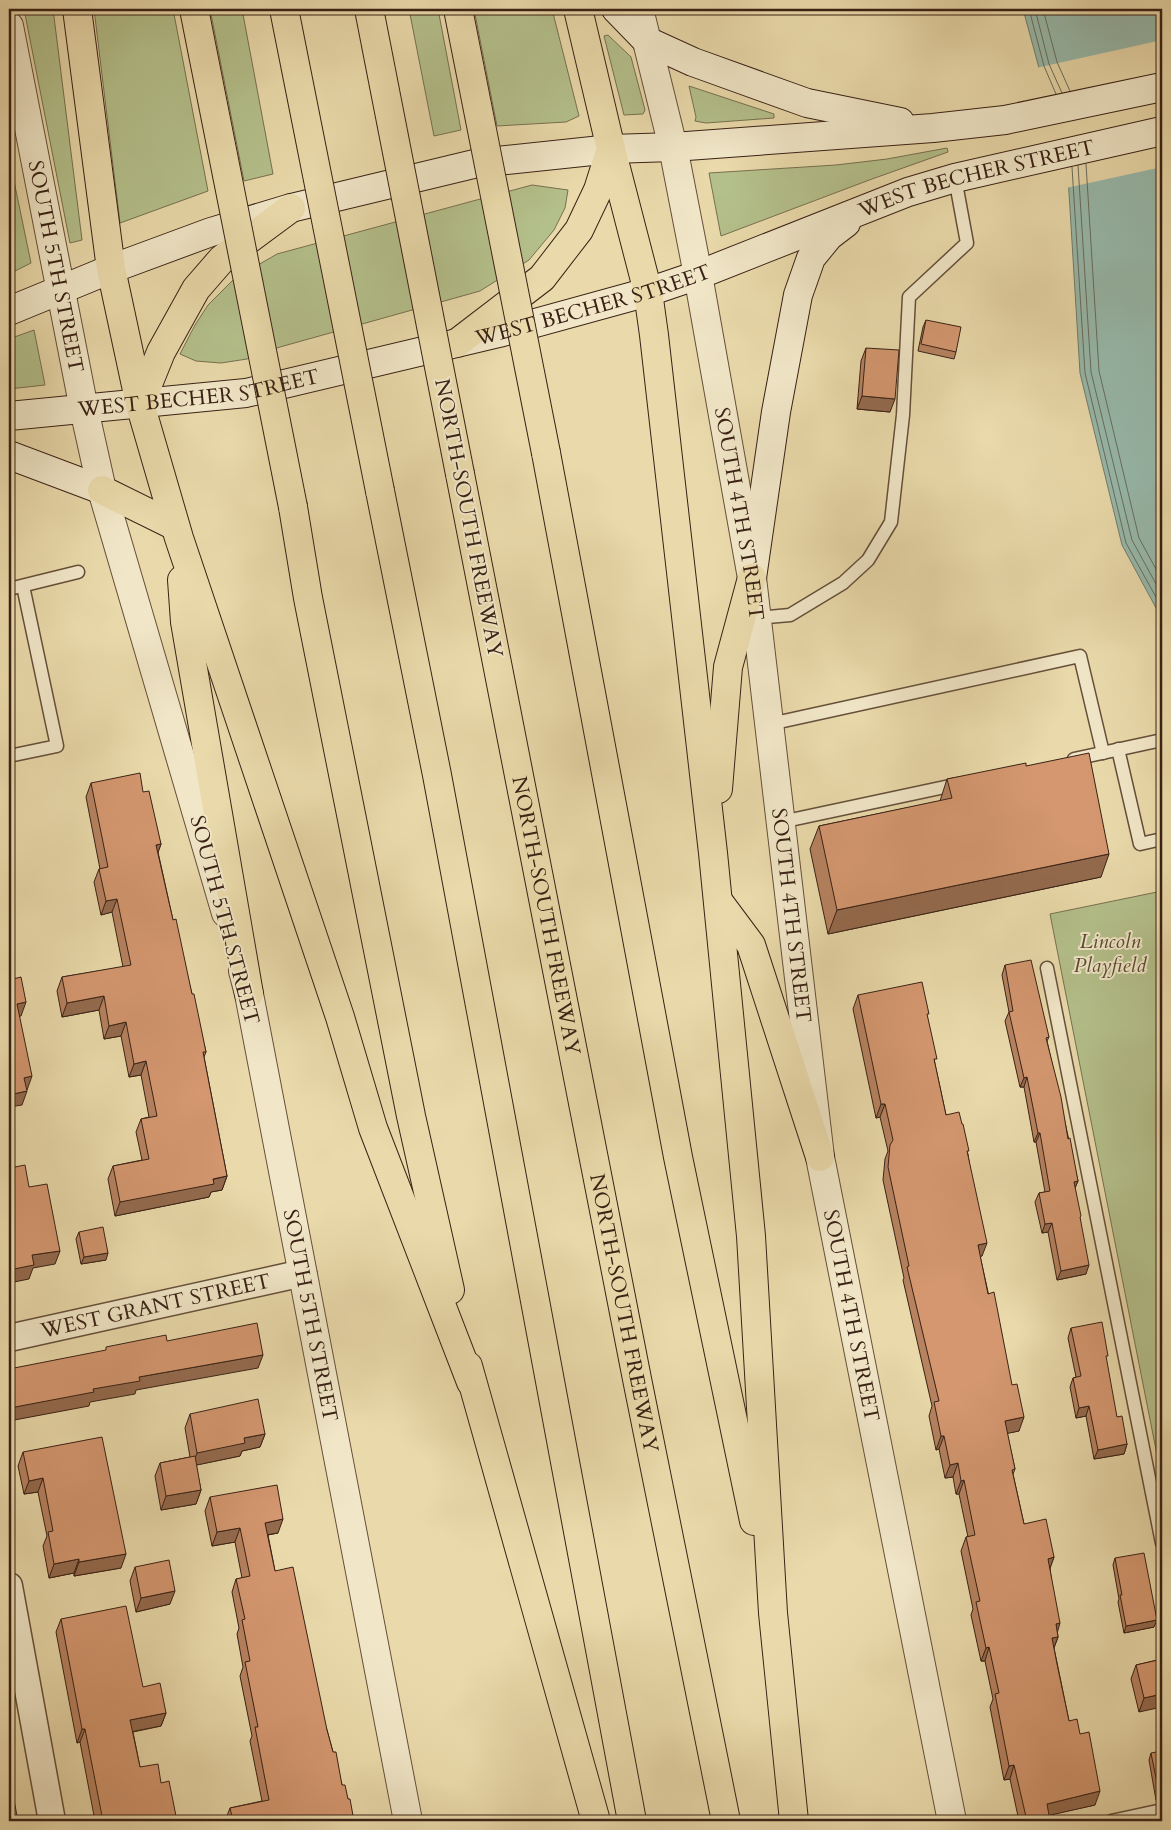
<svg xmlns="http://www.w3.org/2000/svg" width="1171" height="1830" font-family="Cardo,serif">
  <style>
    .green { fill: #b4c08b; stroke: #767050 }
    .water { fill: #98baac; stroke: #727d70 }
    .pier { fill: #eadaab }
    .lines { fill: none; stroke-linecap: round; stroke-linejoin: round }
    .shore { stroke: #686e60; stroke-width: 1 }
    .service-casing { stroke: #654f3a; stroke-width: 15 }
    .minor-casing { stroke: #654f3a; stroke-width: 29 }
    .tertiary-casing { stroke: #654f3a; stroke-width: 30 }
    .secondary-casing { stroke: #392115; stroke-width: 30 }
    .motorway-casing { stroke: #392115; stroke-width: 30 }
    .service { stroke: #f1e7c8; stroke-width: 12 }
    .minor { stroke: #f1e7c8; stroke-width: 26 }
    .tertiary { stroke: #f1e7c8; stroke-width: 28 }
    .secondary { stroke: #f1e7c8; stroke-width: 28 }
    .motorway { stroke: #eadaab; stroke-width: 28 }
    .motorway-bridge-casing { stroke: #392115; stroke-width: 30; stroke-linecap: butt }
    .motorway-bridge { stroke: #eadaab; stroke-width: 28 }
    .wall { fill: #b68260; stroke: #392115 }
    .shaded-wall { fill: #946a4e; stroke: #392115 }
    .building { fill: #d49770; stroke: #392115 }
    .labels { text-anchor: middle; stroke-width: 4; stroke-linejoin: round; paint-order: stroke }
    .street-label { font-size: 21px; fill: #392115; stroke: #f1e7c8 }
    .park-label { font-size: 21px; font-style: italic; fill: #584932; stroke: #f1e7c8 }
  </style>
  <rect width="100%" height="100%" fill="#eadaab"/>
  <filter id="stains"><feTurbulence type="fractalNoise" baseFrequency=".004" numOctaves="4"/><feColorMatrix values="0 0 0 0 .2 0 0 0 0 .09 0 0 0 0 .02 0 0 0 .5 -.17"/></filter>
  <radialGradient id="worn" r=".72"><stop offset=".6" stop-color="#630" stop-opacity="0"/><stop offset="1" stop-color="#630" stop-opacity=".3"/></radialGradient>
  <g class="green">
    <polygon points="24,9 53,9 82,240 70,243"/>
    <polygon points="94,9 173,9 208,191 120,223"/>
    <polygon points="210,9 242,9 273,174 244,181"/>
    <polygon points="409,9 438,9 461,130 434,136"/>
    <polygon points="474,9 552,9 579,116 566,122 497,126"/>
    <polygon points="608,35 631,57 645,110 643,114 624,115 604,36"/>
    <polygon points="689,86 774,114 774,118 706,123 695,121 696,117"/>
    <polygon points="947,148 948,152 872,179 721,236 709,173 836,165 887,159"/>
    <polygon points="9,157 31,263 9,274"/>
    <polygon points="532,185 568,190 565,208 554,230 529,260 480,291 280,347 247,359 221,363 196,361 180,354 195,325 208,305 234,279 277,254"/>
    <polygon points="34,330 45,385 9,389 9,339"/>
    <polygon points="1162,891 1162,1480 1050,914"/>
  </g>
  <polygon class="water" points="1023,9 1162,9 1162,619 1122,545 1080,373 1065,127 1039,68"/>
  <polygon class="pier" points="1162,40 1162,167 1066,188 1062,128 1036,68"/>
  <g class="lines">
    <g class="shore">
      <polyline points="1029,9 1044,66 1056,94"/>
      <polyline points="1035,9 1049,64 1062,93"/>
      <polyline points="1043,9 1057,62 1070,91"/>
      <polyline points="1086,164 1099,371 1139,538 1162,580"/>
      <polyline points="1078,165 1091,372 1132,540 1162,595"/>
      <polyline points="1072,167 1085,373 1126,543 1162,608"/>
    </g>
    <g class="service-casing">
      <g id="service">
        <polyline points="9,589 78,572"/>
        <polyline points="757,618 790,615 843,583 868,560 891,522 903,415 909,297 967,243 955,178"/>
        <polyline points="770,724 1080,656 1103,753"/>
        <polyline points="1118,749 1140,844 1162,839"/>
        <polyline points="9,756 57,746 23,586"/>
        <polyline points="1074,759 1162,740"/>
        <polyline points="781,822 959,784"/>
        <polyline points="1047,968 1162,1543"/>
        <polyline points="1111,1821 1162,1810"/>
      </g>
    </g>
    <g class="minor-casing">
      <g id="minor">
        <path id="s1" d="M9,1338L303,1273"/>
        <polyline points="9,1586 52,1821"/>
      </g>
    </g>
    <g class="tertiary-casing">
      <g id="tertiary">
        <path id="s2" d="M639,9L673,147L698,275L752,578L820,1157L952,1821"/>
        <path id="s3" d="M9,26L84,409L102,490L226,913"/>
        <path id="s4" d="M243,971L249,994L408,1821"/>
      </g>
    </g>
    <g class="secondary-casing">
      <g id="secondary">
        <polyline points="616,9 647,41 693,62 807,103 900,122"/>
        <polyline points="9,311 111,269 211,232 291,208 478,163 611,149 673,147 933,128 1005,120 1162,87"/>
        <path id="s5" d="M9,416L246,393L499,333L648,292L698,275L908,192L955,178L1162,131"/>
        <polyline points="9,455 102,490"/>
        <polyline points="752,578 776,412 798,295 811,258 829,236 846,223"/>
      </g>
    </g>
    <g class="motorway-casing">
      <g id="motorway">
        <polyline points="77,9 111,269 140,404 179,538 340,1017 373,1128 471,1382"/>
        <polyline points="578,9 611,149 648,292 654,335 713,853 751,1236 773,1613 794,1821"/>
        <polyline points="457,343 542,278 579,230 598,190 611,149"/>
        <polyline points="140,404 161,352 196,289 222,259 291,208"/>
        <polyline points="546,453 678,1157 754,1521"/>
        <path id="s6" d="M460,474L637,1379L726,1821"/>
        <polyline points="102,490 175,526"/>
        <polyline points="380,491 437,775 632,1821"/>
        <polyline points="293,507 308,598 411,1116 450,1290"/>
        <polyline points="182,580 185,622 249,994"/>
        <polyline points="718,789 728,667 752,578"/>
        <polyline points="719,902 751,945 820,1157"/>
        <polyline points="468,1366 596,1821"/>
      </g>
    </g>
    <use href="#service" class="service"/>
    <use href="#minor" class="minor"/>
    <use href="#tertiary" class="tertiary"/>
    <use href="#secondary" class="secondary"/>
    <use href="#motorway" class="motorway"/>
    <g class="motorway-bridge-casing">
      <g id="motorway-bridge">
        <polyline points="194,9 293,507"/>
        <polyline points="284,9 380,491"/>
        <polyline points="369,9 460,474"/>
        <polyline points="458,9 546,453"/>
      </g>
    </g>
    <use href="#motorway-bridge" class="motorway-bridge"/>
  </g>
  <g class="wall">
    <polygon points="926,320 956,352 954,359 918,351 923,327"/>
    <polygon points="866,348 890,412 857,409 861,361"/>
    <polygon points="1026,766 1101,877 828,934 810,849 819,826 940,801 947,779"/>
    <polygon points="91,783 143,792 161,844 158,852 173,920 192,994 206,1052 204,1057 227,1176 222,1190 211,1192 209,1197 115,1216 108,1179 113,1166 142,1160 136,1132 141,1119 149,1117 141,1075 129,1077 121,1036 104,1039 99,1010 62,1017 57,991 62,977 123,967 112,912 101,915 94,882 99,869 100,869 86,797"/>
    <polygon points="1005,965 1049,1037 1047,1041 1078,1181 1075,1188 1080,1219 1086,1274 1057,1280 1048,1232 1042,1233 1035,1202 1039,1193 1045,1192 1036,1142 1034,1142 1024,1087 1020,1087 1005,1021 1009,1012 1002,975"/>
    <polygon points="858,995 927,1017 935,1064 946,1115 968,1154 982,1256 980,1256 1019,1431 1007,1433 1015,1469 1013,1474 1024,1524 1054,1557 1050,1568 1058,1637 1054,1648 1069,1721 1095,1805 1049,1815 1050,1821 1019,1821 1010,1779 1004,1780 990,1707 993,1699 985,1661 981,1661 971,1615 973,1609 961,1551 966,1537 968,1537 959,1494 956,1494 953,1477 945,1478 939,1449 936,1450 929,1416 932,1406 903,1280 904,1278 883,1180 885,1159 888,1151 880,1117 876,1118 853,1009"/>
    <polygon points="79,1232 106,1260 81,1264 76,1239"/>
    <polygon points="1071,1328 1117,1417 1127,1444 1124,1454 1094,1459 1086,1416 1076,1418 1070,1387 1073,1378 1076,1377 1068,1338"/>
    <polygon points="190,1414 265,1434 260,1447 242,1451 240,1456 196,1465 201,1490 196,1504 161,1510 155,1476 160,1463 190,1457 185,1428"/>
    <polygon points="23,1452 121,1568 74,1576 74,1573 49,1578 43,1546 47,1536 38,1492 24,1494 18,1466"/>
    <polygon points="210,1497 278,1533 268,1535 275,1571 327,1730 342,1785 348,1799 354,1821 225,1821 230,1808 262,1801 250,1741 252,1736 240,1676 243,1667 237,1634 239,1628 232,1592 236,1579 242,1578 235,1542 212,1546 205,1511"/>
    <polygon points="1115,1558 1154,1627 1124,1633 1118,1602 1119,1599 1113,1565"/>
    <polygon points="135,1567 170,1604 136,1612 130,1581"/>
    <polygon points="61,1619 143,1687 166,1713 161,1726 133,1732 140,1767 161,1783 177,1821 95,1821 80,1742 77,1743 56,1632"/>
    <polygon points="1162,1659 1139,1712 1131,1679 1136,1665"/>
    <polygon points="1151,1753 1162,1799 1156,1800 1149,1760"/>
  </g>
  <g class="shaded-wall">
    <polygon points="862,396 895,399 890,412 857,409"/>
    <polygon points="161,844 156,858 156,845"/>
    <polygon points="1109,854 1101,877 828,934 837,910"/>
    <polygon points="117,899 112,912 101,915 106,901"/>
    <polygon points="104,996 99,1010 62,1017 67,1003"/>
    <polygon points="26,1002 21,1016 12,1018 17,1004"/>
    <polygon points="126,1022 121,1036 104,1039 109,1026"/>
    <polygon points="146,1061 141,1075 129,1077 134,1064"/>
    <polygon points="32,1076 27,1090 19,1091 24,1078"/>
    <polygon points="1027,1077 1024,1087 1020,1087 1024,1078"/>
    <polygon points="27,1091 22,1105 9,1107 9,1095"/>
    <polygon points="881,1104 885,1104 880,1117 876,1118"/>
    <polygon points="1038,1133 1040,1133 1036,1142 1034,1142"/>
    <polygon points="227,1176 222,1190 211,1192 209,1197 115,1216 120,1202"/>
    <polygon points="1078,1181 1074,1190 1074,1182"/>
    <polygon points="1052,1223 1048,1232 1042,1233 1045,1224"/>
    <polygon points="987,1243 982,1256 973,1258 978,1245"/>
    <polygon points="60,1251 55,1264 33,1268 29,1279 9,1283 9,1270 32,1255"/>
    <polygon points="108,1253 106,1260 81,1264 84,1257"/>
    <polygon points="1089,1265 1086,1274 1057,1280 1061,1271"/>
    <polygon points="263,1355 258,1368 136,1390 135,1394 90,1402 89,1406 9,1421 9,1411 10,1408 93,1389 139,1377"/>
    <polygon points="1089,1406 1086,1416 1076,1418 1079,1408"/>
    <polygon points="1024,1417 1019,1431 1000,1435 1005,1421"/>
    <polygon points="265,1434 260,1447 242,1451 240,1456 192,1466 197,1453 244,1438"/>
    <polygon points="941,1436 944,1436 939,1449 936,1450"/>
    <polygon points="1127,1444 1124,1454 1094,1459 1098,1450"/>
    <polygon points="958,1463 953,1477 945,1478 950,1465"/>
    <polygon points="43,1478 38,1492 24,1494 29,1481"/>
    <polygon points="964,1480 959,1494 956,1494 961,1481"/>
    <polygon points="201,1490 196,1504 161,1510 166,1496"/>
    <polygon points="283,1519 278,1533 260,1536 265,1523"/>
    <polygon points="240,1528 235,1542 212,1546 217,1532"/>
    <polygon points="126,1554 121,1568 74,1576 79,1562"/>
    <polygon points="1054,1557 1049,1571 1048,1559"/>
    <polygon points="79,1559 74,1573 49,1578 54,1564"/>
    <polygon points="175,1591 170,1604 136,1612 141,1598"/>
    <polygon points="1157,1620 1154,1627 1124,1633 1126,1626"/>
    <polygon points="1060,1623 1056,1637 1056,1624"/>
    <polygon points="1058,1637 1053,1650 1052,1638"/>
    <polygon points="989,1647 985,1661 981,1661 986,1648"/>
    <polygon points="1162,1694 1162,1707 1139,1712 1144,1698"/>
    <polygon points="166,1713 161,1726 125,1733 130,1720"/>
    <polygon points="82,1729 85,1729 80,1742 77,1743"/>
    <polygon points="1014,1765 1010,1779 1004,1780 1009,1766"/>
    <polygon points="1100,1791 1095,1805 1042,1817 1047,1804"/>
    <polygon points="1159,1793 1162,1793 1162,1799 1156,1800"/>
  </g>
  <g class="building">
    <polygon points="926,320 961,327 956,352 921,344"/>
    <polygon points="866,348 899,350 895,399 862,396"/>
    <polygon points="1089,753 1109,854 837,910 819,826 952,798 947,779 1026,763 1026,766"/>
    <polygon points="140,773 143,792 149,791 161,844 156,845 173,920 176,919 192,994 194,994 199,1018 206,1052 203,1052 227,1176 213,1179 214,1184 120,1202 113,1166 149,1159 141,1119 157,1116 146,1061 134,1064 126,1022 109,1026 104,996 67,1003 62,977 131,965 117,899 106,901 99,869 108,867 91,783"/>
    <polygon points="1031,960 1049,1037 1046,1038 1061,1097 1068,1139 1070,1138 1078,1181 1074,1182 1081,1216 1080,1217 1089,1265 1061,1271 1052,1223 1045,1224 1039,1193 1050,1191 1040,1133 1038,1133 1027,1077 1024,1078 1009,1012 1013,1011 1005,965"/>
    <polygon points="9,977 9,980 21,977 26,1002 17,1004 32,1076 24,1078 27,1091 9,1095"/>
    <polygon points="922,982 929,1014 927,1014 937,1059 934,1059 946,1115 959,1112 962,1124 963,1124 969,1151 967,1151 987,1243 978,1245 988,1294 994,1292 1012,1385 1017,1384 1024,1417 1005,1421 1015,1469 1012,1470 1024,1524 1046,1519 1054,1557 1048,1559 1060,1623 1056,1624 1058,1637 1052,1638 1057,1664 1069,1721 1077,1719 1080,1734 1089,1732 1100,1791 1047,1804 1050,1821 1027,1821 1014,1765 1009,1766 995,1694 999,1693 989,1647 986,1648 976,1602 980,1601 966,1537 975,1535 964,1480 961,1481 958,1463 950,1465 944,1436 941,1436 934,1402 939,1401 907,1267 909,1266 888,1167 890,1145 893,1140 885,1104 881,1104 858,995"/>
    <polygon points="9,1147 10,1147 15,1167 25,1165 29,1187 47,1184 60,1251 32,1255 34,1265 9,1270"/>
    <polygon points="103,1227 108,1253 84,1257 79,1232"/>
    <polygon points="1102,1322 1108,1356 1106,1356 1117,1417 1122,1416 1127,1444 1098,1450 1089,1406 1079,1408 1073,1378 1081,1376 1071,1328"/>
    <polygon points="257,1323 263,1355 139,1377 140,1381 93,1389 94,1392 10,1408 9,1403 9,1369 106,1350 106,1347 166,1335 167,1341"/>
    <polygon points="258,1399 265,1434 244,1438 245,1443 197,1453 190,1414"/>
    <polygon points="102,1437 126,1554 79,1562 79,1559 54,1564 48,1532 53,1531 43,1478 29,1481 23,1452"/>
    <polygon points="195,1456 201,1490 166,1496 160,1463"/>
    <polygon points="277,1485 283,1519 265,1523 275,1571 293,1567 327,1730 333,1752 336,1752 342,1785 345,1785 348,1799 350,1799 354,1821 233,1821 230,1808 269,1800 255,1727 258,1727 245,1662 250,1661 242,1620 245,1619 236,1579 250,1576 240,1528 217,1532 210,1497"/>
    <polygon points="1144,1553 1157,1620 1126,1626 1120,1595 1122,1595 1115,1558"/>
    <polygon points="169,1560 175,1591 141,1598 135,1567"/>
    <polygon points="126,1606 143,1687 160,1683 166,1713 130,1720 140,1767 158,1764 161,1783 169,1781 177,1821 103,1821 85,1729 82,1729 61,1619"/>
    <polygon points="1162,1659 1162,1694 1144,1698 1136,1665"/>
    <polygon points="1162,1751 1162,1793 1159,1793 1151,1753"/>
    <polygon points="9,1774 18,1821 9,1821"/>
  </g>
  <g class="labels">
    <g class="street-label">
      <text dy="7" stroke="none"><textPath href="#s5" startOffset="1001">WEST BECHER STREET</textPath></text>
      <text dy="7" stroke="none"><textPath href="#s3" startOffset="245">SOUTH 5TH STREET</textPath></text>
      <text dy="7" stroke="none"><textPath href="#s5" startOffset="596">WEST BECHER STREET</textPath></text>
      <text dy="7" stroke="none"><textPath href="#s5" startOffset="191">WEST BECHER STREET</textPath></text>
      <text dy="7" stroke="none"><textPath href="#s2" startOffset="515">SOUTH 4TH STREET</textPath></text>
      <text transform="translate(469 518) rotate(79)" y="7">NORTH-SOUTH FREEWAY</text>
      <text dy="7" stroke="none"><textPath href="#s6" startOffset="450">NORTH-SOUTH FREEWAY</textPath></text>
      <text dy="7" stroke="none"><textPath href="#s2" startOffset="920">SOUTH 4TH STREET</textPath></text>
      <text transform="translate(225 920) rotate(75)" y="7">SOUTH 5TH STREET</text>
      <text dy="7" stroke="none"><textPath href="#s1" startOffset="150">WEST GRANT STREET</textPath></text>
      <text dy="7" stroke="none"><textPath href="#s6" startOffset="855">NORTH-SOUTH FREEWAY</textPath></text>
      <text dy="7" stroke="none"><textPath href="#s4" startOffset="351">SOUTH 5TH STREET</textPath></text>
      <text dy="7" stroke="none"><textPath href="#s2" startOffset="1325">SOUTH 4TH STREET</textPath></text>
    </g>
    <g class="park-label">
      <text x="1110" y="948">Lincoln<tspan x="1110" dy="24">Playfield</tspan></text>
    </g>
  </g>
  <rect width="1171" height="1830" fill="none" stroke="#eadaab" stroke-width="30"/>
  <rect x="10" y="10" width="1151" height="1810" fill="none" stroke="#392115" stroke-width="2.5"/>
  <rect x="15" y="15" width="1141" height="1800" fill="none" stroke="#392115"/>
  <rect width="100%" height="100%" filter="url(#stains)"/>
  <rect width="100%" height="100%" fill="url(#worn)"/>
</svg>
